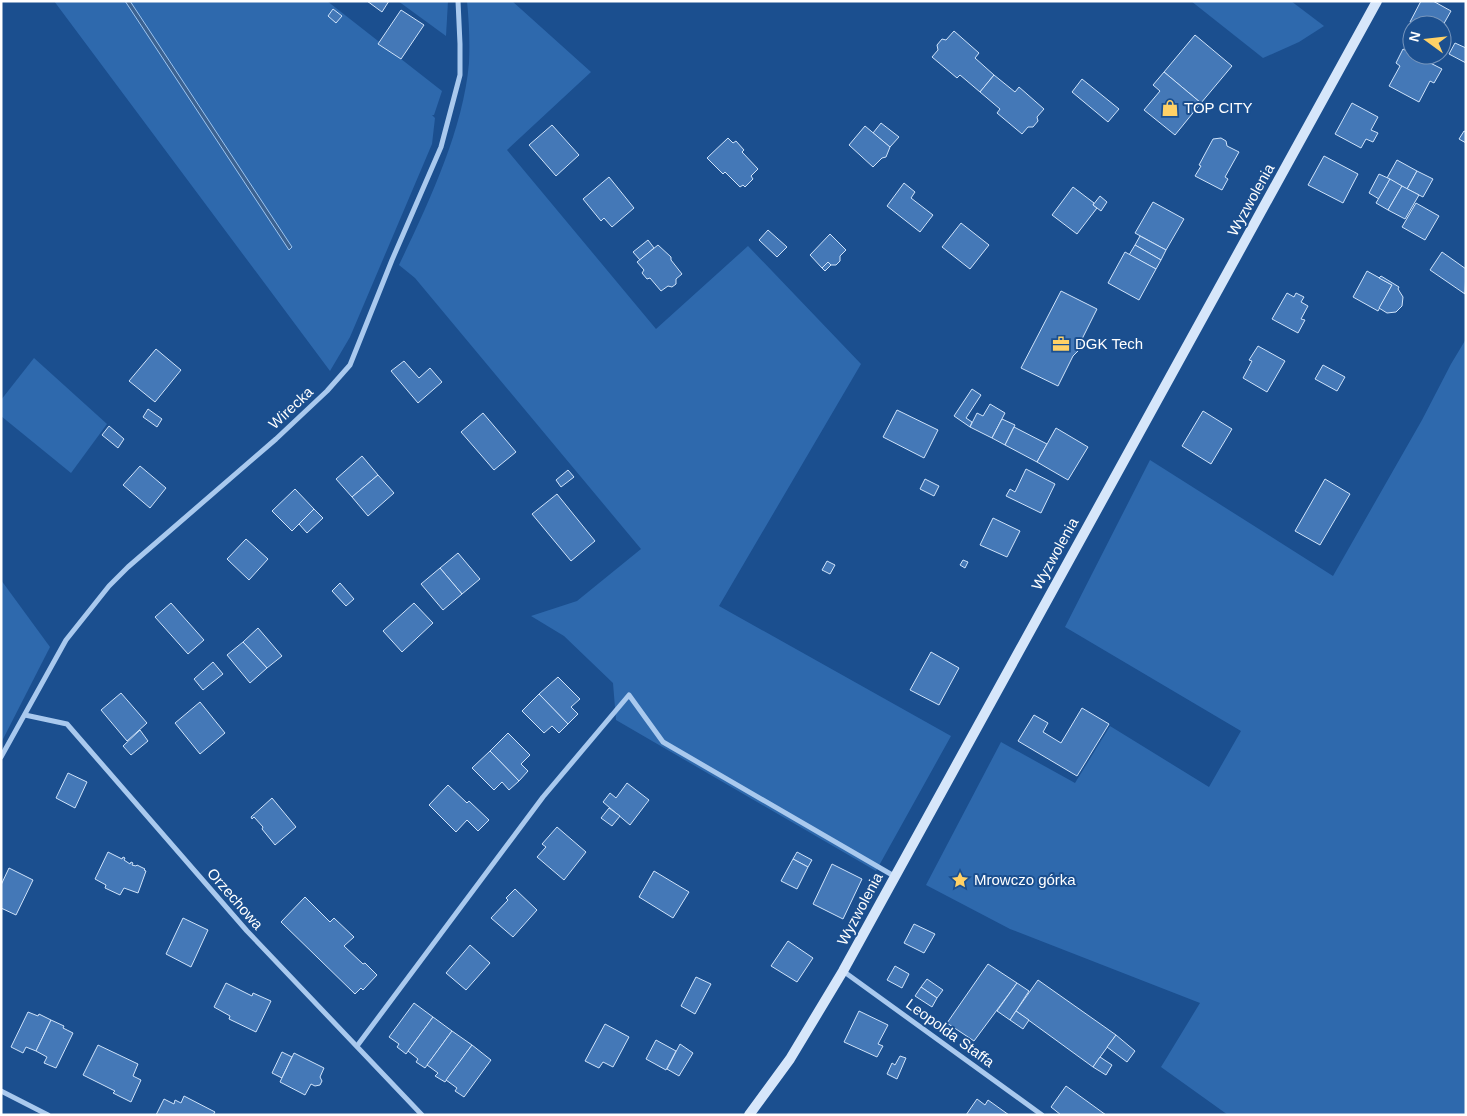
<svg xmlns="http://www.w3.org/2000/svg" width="1467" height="1116" font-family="Arial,sans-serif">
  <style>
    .green { fill: #2e69ad }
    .water { fill: #3c6290; stroke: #9cc4f0 }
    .building { fill: #4478b7; stroke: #cfe3fa }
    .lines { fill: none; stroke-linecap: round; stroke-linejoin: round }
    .street { stroke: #a9c9ee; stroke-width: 5 }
    .secondary { stroke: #d6e6fa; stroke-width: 10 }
    .labels { text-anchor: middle; stroke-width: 4; stroke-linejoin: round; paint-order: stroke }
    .poi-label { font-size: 15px; fill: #fff; stroke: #1b4f8f; text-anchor: start }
    .street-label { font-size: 15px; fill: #fff; stroke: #1b4f8f }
  </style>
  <rect width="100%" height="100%" fill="#1b4f8f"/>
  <g class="green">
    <polygon points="54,1 327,1 442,91 434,115 432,115 435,118 432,144 350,337 330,371"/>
    <polygon points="398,1 448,1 446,36"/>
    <path d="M467,1H512L591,72L507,150L656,329L748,246L861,364L719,606L951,736L876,871L616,720L613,683L564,636L531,616L577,601L641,549L415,278L399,265C428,204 463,131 469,63C470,43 469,21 467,1Z"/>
    <polygon points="1191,1 1291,1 1324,26 1299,42 1263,58"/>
    <polygon points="1466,339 1466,1115 1228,1115 1161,1067 1200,1003 1010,929 926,885 1001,742 1075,783 1110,726 1209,787 1241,731 1065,627 1150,460 1333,576 1422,420 1451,364"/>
    <polygon points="34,358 107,424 71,473 1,416 1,400"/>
    <polygon points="1,580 50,647 1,743"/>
  </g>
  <polygon class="water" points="125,1 130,1 292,247 289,250"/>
  <g class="building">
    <polygon points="367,1 389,1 382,12"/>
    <polygon points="1421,1 1433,1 1451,11 1442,27 1442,25 1416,25 1410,22"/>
    <polygon points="333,9 342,16 336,23 328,16"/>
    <polygon points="401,10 424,25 401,59 378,44"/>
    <polygon points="954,31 979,53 975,58 994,75 980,92 960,75 957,78 932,57 938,50 937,45 942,39 946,40"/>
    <polygon points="1195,35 1232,66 1201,103 1164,72"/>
    <polygon points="1455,43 1466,48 1466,63 1449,54"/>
    <polygon points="1403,49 1442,69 1434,83 1430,81 1419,102 1389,86 1400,66 1396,63"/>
    <polygon points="1164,72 1201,103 1175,135 1144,110 1160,91 1153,85"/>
    <polygon points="994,75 1015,92 1019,87 1044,109 1037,117 1038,121 1033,127 1028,127 1022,134 997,113 1000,109 980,92"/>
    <polygon points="1082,79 1119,109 1108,122 1072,92"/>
    <polygon points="1352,103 1378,117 1371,130 1378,133 1373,142 1366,139 1361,148 1335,134"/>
    <polygon points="881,123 899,137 890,147 873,133"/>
    <polygon points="552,125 579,155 556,176 529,145"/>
    <polygon points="865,126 890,147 886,157 882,158 873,167 849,145"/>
    <polygon points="1464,131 1466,132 1466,143 1459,139"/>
    <polygon points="728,138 733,143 736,141 744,150 742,152 758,169 751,176 753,179 745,187 743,185 740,187 725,172 723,174 707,158"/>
    <polygon points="1221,138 1226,141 1227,146 1239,152 1225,177 1228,179 1222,190 1195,176 1201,166 1199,165 1213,139"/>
    <polygon points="1324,156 1358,174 1343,203 1308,185"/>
    <polygon points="1397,160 1417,171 1407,189 1387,178"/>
    <polygon points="1417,171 1433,179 1423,197 1407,189"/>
    <polygon points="1379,174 1390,179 1379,199 1369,193"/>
    <polygon points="609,177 634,208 612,227 604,218 601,221 583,199"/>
    <polygon points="1390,179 1402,186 1388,210 1376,203"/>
    <polygon points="904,183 915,192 911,198 933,215 920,232 887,206"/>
    <polygon points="1402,186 1419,195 1405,219 1388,210"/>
    <polygon points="1073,187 1094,203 1093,205 1097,208 1077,234 1052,215"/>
    <polygon points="1100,196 1107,202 1101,211 1093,205"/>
    <polygon points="1153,202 1184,219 1166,250 1135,233"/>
    <polygon points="1416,203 1439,216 1425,240 1402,227"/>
    <polygon points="961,223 989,245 970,269 942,247"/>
    <polygon points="768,230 787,247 777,257 759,240"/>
    <polygon points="830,234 846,250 840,256 840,261 836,265 831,265 828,262 822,268 810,255"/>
    <polygon points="1140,236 1166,250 1161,260 1135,245"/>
    <polygon points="648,240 654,248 640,260 633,252"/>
    <polygon points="658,245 671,257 671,260 682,274 676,279 676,284 672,287 668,286 661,291 650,278 647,279 642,273 644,270 637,262"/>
    <polygon points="1135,245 1161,260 1156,269 1129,255"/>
    <polygon points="1125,252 1156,269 1139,300 1108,283"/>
    <polygon points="1442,252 1466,269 1465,294 1430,270"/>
    <polygon points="828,262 831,265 825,271 822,268"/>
    <polygon points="1367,271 1392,285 1378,311 1353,297"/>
    <polygon points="1381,276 1399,287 1398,289 1403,297 1402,306 1396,312 1387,313 1379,308 1392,285 1379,278"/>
    <polygon points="1061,291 1097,309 1080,343 1080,349 1073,356 1058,386 1021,368"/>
    <polygon points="1287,293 1294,297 1296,293 1304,297 1301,302 1308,306 1301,319 1305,320 1298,333 1272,319"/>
    <polygon points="1258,346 1285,361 1267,392 1243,378 1252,361 1249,360"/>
    <polygon points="156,349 181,370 155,402 129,381"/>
    <polygon points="404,361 419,378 430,368 442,382 418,403 391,371"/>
    <polygon points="1323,365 1345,377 1337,391 1315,379"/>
    <polygon points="972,389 981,395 966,418 972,422 970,427 954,416"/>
    <polygon points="990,404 1005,413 992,438 970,427 977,413 983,416"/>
    <polygon points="148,409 162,419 157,427 143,417"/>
    <polygon points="897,410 938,430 924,458 883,437"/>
    <polygon points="1203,411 1232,429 1211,464 1182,446"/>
    <polygon points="483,413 516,452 494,470 461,432"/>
    <polygon points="1002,419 1015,425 1005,445 992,438"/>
    <polygon points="109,426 124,439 118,448 102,435"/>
    <polygon points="1014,427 1047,444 1037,462 1005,445"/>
    <polygon points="1056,428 1088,447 1068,480 1037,462"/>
    <polygon points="362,456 378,475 352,497 336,479"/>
    <polygon points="140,466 166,488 150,508 123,485"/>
    <polygon points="1026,469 1055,484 1041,513 1006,496 1010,489 1015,492"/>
    <polygon points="568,470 574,477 561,487 556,480"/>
    <polygon points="378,475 394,493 368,516 352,497"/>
    <polygon points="925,479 939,486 934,496 920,489"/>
    <polygon points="1325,479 1350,494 1320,545 1295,531"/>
    <polygon points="295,489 314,509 292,531 272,511"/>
    <polygon points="557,494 595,541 571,561 532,514"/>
    <polygon points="314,509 323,518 307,533 299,524"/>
    <polygon points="993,518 1020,531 1007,557 980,545"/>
    <polygon points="246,539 268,559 249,580 227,559"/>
    <polygon points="458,553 480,579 462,594 440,568"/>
    <polygon points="963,560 968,562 965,568 960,565"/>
    <polygon points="827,561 835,565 830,574 822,570"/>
    <polygon points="440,568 462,594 443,610 421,584"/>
    <polygon points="340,583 354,599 346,606 332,591"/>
    <polygon points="171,603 204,640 188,654 155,617"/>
    <polygon points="414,603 433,623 402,652 383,631"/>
    <polygon points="258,628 282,656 267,668 243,642"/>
    <polygon points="243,642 267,668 250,683 227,655"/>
    <polygon points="931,652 959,668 939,705 910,690"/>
    <polygon points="213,662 223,674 203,690 194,679"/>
    <polygon points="558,677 580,699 571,707 578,714 568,724 539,694"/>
    <polygon points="121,693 147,723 127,741 101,710"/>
    <polygon points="539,694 568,724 559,733 552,726 544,733 522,711"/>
    <polygon points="200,702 225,733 200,754 175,723"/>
    <polygon points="1082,708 1109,724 1077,776 1018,741 1034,715 1048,723 1043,732 1061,743"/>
    <polygon points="140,730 148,741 131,755 123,746"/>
    <polygon points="508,733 530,755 521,764 528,771 519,781 490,751"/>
    <polygon points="490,751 519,781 509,790 502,782 494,790 472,768"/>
    <polygon points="68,773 87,782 75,808 56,798"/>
    <polygon points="627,783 649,800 630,825 603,802 610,793 616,798"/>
    <polygon points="448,785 467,803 469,801 489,820 478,831 467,820 456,832 429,805"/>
    <polygon points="272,798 296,827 275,845 262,829 263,827 254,817 252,819 251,817"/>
    <polygon points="609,808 620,816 612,826 601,818"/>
    <polygon points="557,827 586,852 564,880 537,857 546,847 542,844"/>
    <polygon points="108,852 122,859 123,857 125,858 124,860 130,864 131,862 133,863 132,865 136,866 137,865 145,869 144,870 146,871 138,893 124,888 120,895 105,888 106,885 95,879"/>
    <polygon points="797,852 812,860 808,867 793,859"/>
    <polygon points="793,859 808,867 797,889 781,881"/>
    <polygon points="832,864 862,879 843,919 813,904"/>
    <polygon points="9,868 33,880 16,915 1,908 1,885"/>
    <polygon points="654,871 689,892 673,918 639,897"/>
    <polygon points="515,889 537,910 513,937 491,918 508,900 506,898"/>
    <polygon points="305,897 330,922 334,918 354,937 344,946 363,964 365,963 377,975 363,990 361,988 355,994 281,922"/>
    <polygon points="183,918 208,930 191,967 166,954"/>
    <polygon points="914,924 935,934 924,953 904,943"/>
    <polygon points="788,941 813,958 797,982 771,966"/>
    <polygon points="470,945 490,963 466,990 446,973"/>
    <polygon points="988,964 1017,983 974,1041 947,1023"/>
    <polygon points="895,966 909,974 902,988 887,980"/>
    <polygon points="696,977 711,984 695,1014 681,1006"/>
    <polygon points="927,979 943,990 937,998 921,987"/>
    <polygon points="1038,980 1116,1035 1093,1067 1016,1011"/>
    <polygon points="226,983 252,996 253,993 271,1001 256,1032 229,1019 230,1016 214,1007"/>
    <polygon points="1017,983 1029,991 1010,1020 997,1011"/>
    <polygon points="921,987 937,998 932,1007 915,996"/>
    <polygon points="414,1003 433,1017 406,1054 397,1047 399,1044 389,1037"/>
    <polygon points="859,1011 888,1025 878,1044 883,1046 877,1057 844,1042"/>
    <polygon points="1016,1011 1029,1020 1023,1029 1010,1020"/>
    <polygon points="28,1012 38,1016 39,1014 51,1020 36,1051 26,1047 23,1053 11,1047"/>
    <polygon points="433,1017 452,1031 425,1068 416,1062 418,1059 408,1051"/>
    <polygon points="51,1020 64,1026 63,1028 73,1033 56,1068 44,1063 47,1057 36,1051"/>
    <polygon points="605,1024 629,1037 613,1067 603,1062 599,1068 585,1061"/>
    <polygon points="452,1031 472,1045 445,1082 435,1076 438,1073 427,1065"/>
    <polygon points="1116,1035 1135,1051 1127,1062 1107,1047"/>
    <polygon points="656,1040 676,1051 666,1070 646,1059"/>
    <polygon points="680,1044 693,1053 679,1076 667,1069"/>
    <polygon points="98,1045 138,1064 133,1076 141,1080 131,1102 113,1093 115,1091 83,1075"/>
    <polygon points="472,1045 491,1060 464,1097 455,1091 457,1088 446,1080"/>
    <polygon points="282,1052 292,1057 282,1078 272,1073"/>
    <polygon points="294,1053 324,1068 320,1077 322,1081 320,1085 315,1086 311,1084 305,1095 280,1082"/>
    <polygon points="900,1056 906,1058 897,1079 887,1074 892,1063 895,1065"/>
    <polygon points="1100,1057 1112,1065 1106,1075 1093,1067"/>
    <polygon points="1066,1086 1106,1115 1061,1115 1051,1107"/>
    <polygon points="184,1096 215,1112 213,1115 156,1115 164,1099 174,1104 175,1100 181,1103"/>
    <polygon points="977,1099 985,1105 988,1100 1009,1115 966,1115"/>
  </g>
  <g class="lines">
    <g class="street">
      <polyline points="25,715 67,724 247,931 422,1115"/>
      <polyline points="1,757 66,640 109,586 128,567 276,439 327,391 350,365 392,260 441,147 460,75 460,44 458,1"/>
      <polyline points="843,971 1042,1115"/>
      <polyline points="357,1046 543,797 629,695 663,742 894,876"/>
      <polyline points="1,1091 48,1115"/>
    </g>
    <polyline class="secondary" points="749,1115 790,1059 843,971 1377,1"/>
  </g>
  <defs>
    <g id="shop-bare" transform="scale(1.35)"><path d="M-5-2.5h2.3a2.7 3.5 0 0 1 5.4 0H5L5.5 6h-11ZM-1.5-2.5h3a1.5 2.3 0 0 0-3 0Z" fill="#ffd166" stroke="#1b4f8f" stroke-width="2.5" paint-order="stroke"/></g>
    <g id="office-bare" transform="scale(1.35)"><path d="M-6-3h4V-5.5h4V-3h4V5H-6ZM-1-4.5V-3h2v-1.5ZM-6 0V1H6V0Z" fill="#ffd166" stroke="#1b4f8f" stroke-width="2.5" paint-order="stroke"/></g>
    <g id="sight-bare" transform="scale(1.35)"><path d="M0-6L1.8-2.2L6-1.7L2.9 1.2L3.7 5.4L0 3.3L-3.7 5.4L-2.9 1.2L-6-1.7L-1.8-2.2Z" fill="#ffd166" stroke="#1b4f8f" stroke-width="2.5" paint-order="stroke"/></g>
  </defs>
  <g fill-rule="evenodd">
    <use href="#shop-bare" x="1170" y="108"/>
    <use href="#office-bare" x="1061" y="344"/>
    <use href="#sight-bare" x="960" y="880"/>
  </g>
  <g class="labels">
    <g class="poi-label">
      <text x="1184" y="113">TOP CITY</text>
      <text x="1075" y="349">DGK Tech</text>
      <text x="974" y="885">Mrowczo górka</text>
    </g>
    <g class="street-label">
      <text transform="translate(1251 200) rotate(-61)" y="5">Wyzwolenia</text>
      <text transform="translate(291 408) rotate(-43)" y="5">Wirecka</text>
      <text transform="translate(1055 554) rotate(-61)" y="5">Wyzwolenia</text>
      <text transform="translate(235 899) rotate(49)" y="5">Orzechowa</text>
      <text transform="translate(860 909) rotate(-62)" y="5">Wyzwolenia</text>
      <text transform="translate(950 1033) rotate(36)" y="5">Leopolda Staffa</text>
    </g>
  </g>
  <rect width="1467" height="1116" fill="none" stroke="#ffffff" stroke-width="5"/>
  <g transform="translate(1427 40) rotate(285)"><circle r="24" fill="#1b4f8f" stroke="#7695bc"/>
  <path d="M0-4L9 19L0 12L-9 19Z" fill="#ffd166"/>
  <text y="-8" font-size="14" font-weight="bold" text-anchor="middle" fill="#ffffff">N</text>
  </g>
</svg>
